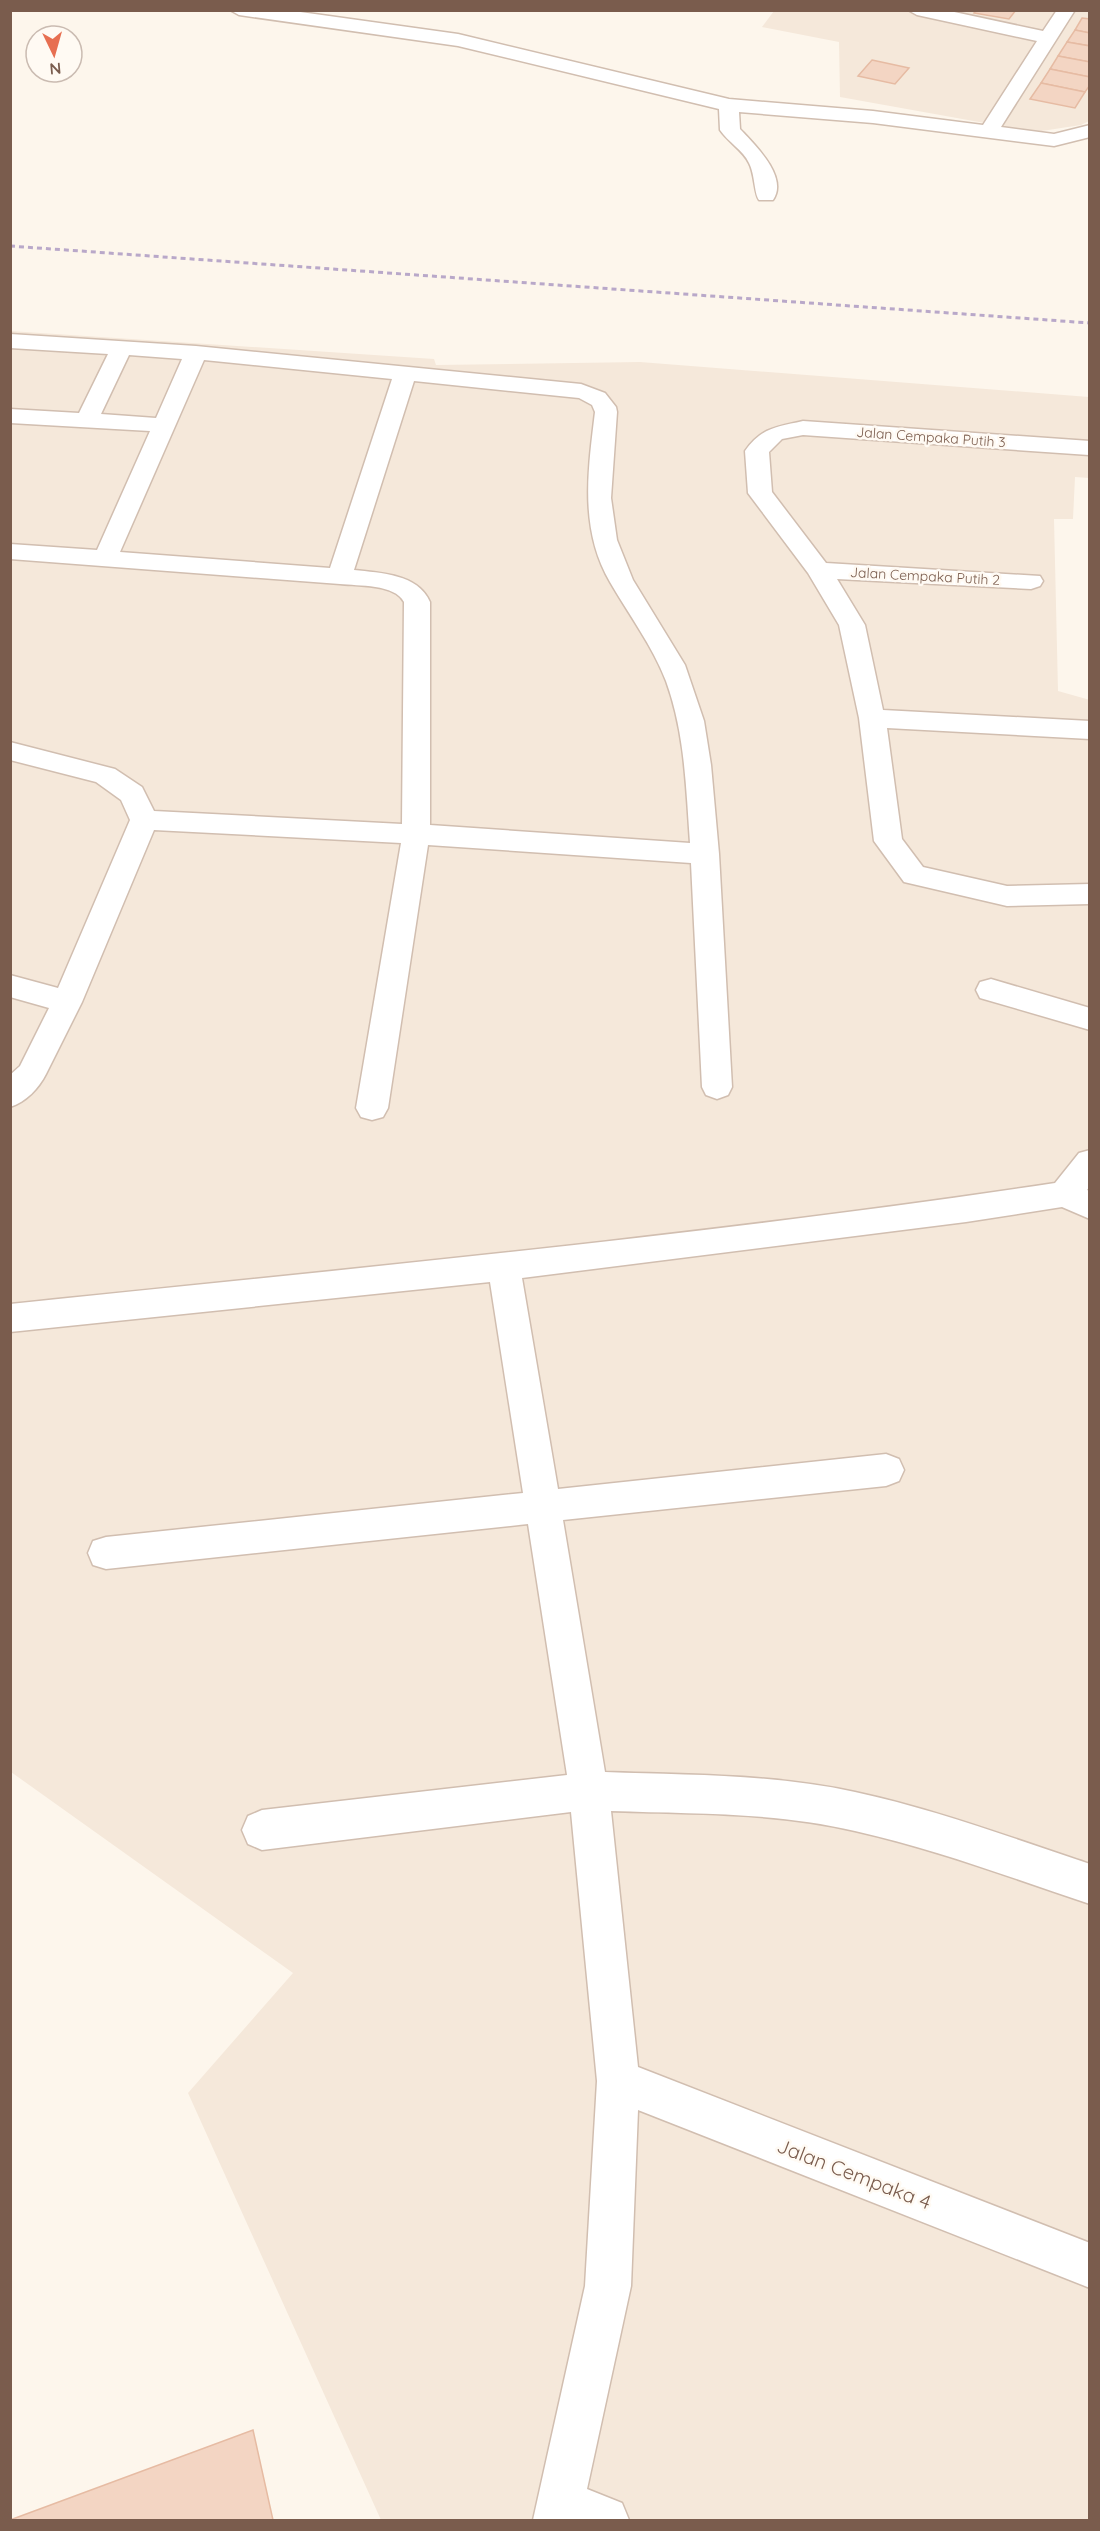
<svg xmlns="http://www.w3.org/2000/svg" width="1100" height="2531" font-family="Quicksand,sans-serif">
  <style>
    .residential { fill: #f5e8da }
    .building { fill: #f3d5c3; stroke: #e6bba3; stroke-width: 1.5 }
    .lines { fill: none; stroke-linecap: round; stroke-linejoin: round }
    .minor-casing { stroke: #d1beb0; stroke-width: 3 }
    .minor { fill: #fff; fill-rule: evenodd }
    .rail { stroke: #b9a8c9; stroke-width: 3; stroke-dasharray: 5 4; stroke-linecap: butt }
    .labels { text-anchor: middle; stroke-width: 5; stroke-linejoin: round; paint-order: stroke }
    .far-street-label { font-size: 14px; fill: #7a5c4d; stroke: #fffaf3 }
    .near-street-label { font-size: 20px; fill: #7a5c4d; stroke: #fffaf3 }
  </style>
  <rect width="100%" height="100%" fill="#fdf6ec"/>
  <g class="residential">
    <polygon points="774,11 1089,11 1089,121 1081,125 1035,132 840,97 839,42 762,27"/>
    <polygon points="10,331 434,359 436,365 640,362 1089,397 1089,478 1075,477 1073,519 1054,519 1058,691 1090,700 1089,2520 381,2520 188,2093 293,1973 11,1772"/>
  </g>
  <g class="building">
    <polygon points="976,10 1016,10 1009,19 974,13"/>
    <polygon points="1082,18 1090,19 1090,33 1075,30"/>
    <polygon points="1075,30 1090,33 1090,46 1067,42"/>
    <polygon points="1067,42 1090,46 1090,62 1058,56"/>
    <polygon points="1058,56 1090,62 1090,77 1050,69"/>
    <polygon points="872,60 909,68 895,84 858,76"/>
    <polygon points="1050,69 1090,77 1090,85 1085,92 1041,83"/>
    <polygon points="1041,83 1085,92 1075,108 1030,99"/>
    <polygon points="253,2430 273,2520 10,2520"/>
  </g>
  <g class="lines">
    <g class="minor-casing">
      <g id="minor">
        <path d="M230,10H286L458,34L729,99L873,111L983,125L1037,41L917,15L908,10H945L1043,31L1057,10H1075L1001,127L1054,134L1090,125V137L1054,146L873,123L739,112L740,129C754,144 789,177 773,200H759C754,193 755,174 749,163C743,150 728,142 720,130L719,109L458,46L239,15Z"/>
        <path d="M10,334L196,346L581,384L605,393L616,407L617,412L611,498L617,540L633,580L685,665L704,721L711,765L719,854L732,1087L728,1095L717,1099L706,1095L702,1087L691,863L428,845L388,1108L383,1117L372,1120L361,1117L356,1108L401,843L154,830L82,1002L46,1074C39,1088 26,1102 10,1107V1075L20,1066L49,1008L10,997V975L58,988L130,820L121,800L96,782L10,760V742L115,769L142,787L154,811L402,824L404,602C395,584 358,586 340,584L10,559V544L97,550L150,431L10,423V409L79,413L108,354L10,348ZM129,355L182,359L156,418L101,414ZM204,360L392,379L330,568L120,552ZM414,381L579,398L592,405L595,412C588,470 579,529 610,582C629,615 652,645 666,681C685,733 686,788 690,843L430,825V602C418,574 381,573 354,570Z"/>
        <path d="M803,421L1090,441L1089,455L803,435L782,439L769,452L772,492L826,563L1040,576L1043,581L1040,586L1031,589L837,579L865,625L883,710L1090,721V739L887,728L902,839L923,867L1007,886L1090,884V904L1007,906L904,882L874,841L859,718L839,625L808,573L748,493L745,451C762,427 777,427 803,421Z"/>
        <polygon points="991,979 1090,1008 1090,1030 980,998 976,990 980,982"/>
        <path d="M1090,1150V1186L1087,1190L1090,1191V1219L1062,1207L966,1222L522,1278L558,1489L886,1454L899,1459L904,1470L899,1481L886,1486L563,1520L605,1772C688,1775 773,1774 855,1792C934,1809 1012,1838 1090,1864V1904C1012,1878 935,1849 855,1831C775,1812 692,1814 611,1811L638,2067L1090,2243V2288L638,2110L631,2286L587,2489L622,2503L629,2520H533L585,2286L597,2081L571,1812L262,1850L248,1844L242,1830L248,1816L262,1810L567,1775L528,1524L106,1569L93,1565L88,1553L93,1541L106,1537L523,1493L490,1282L10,1332V1304C359,1268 709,1235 1055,1183L1079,1153Z"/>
      </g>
    </g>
    <use href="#minor" class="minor"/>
    <polyline class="rail" points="10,246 1090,323"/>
  </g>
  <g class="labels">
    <g class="far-street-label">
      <text transform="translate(931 437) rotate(4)" y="5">Jalan Cempaka Putih 3</text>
      <text transform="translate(925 576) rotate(3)" y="5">Jalan Cempaka Putih 2</text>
    </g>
    <g class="near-street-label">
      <text transform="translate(854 2174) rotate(21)" y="7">Jalan Cempaka 4</text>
    </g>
  </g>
  <rect width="1100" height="2531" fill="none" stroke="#7a5c4d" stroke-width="24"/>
  <g transform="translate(54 54) rotate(175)"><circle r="28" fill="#fffaf3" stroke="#cabbb1" stroke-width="1.5"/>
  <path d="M0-4.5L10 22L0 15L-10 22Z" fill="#e76f51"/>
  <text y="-9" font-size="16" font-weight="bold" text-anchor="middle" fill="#7a5c4d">N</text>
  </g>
</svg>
